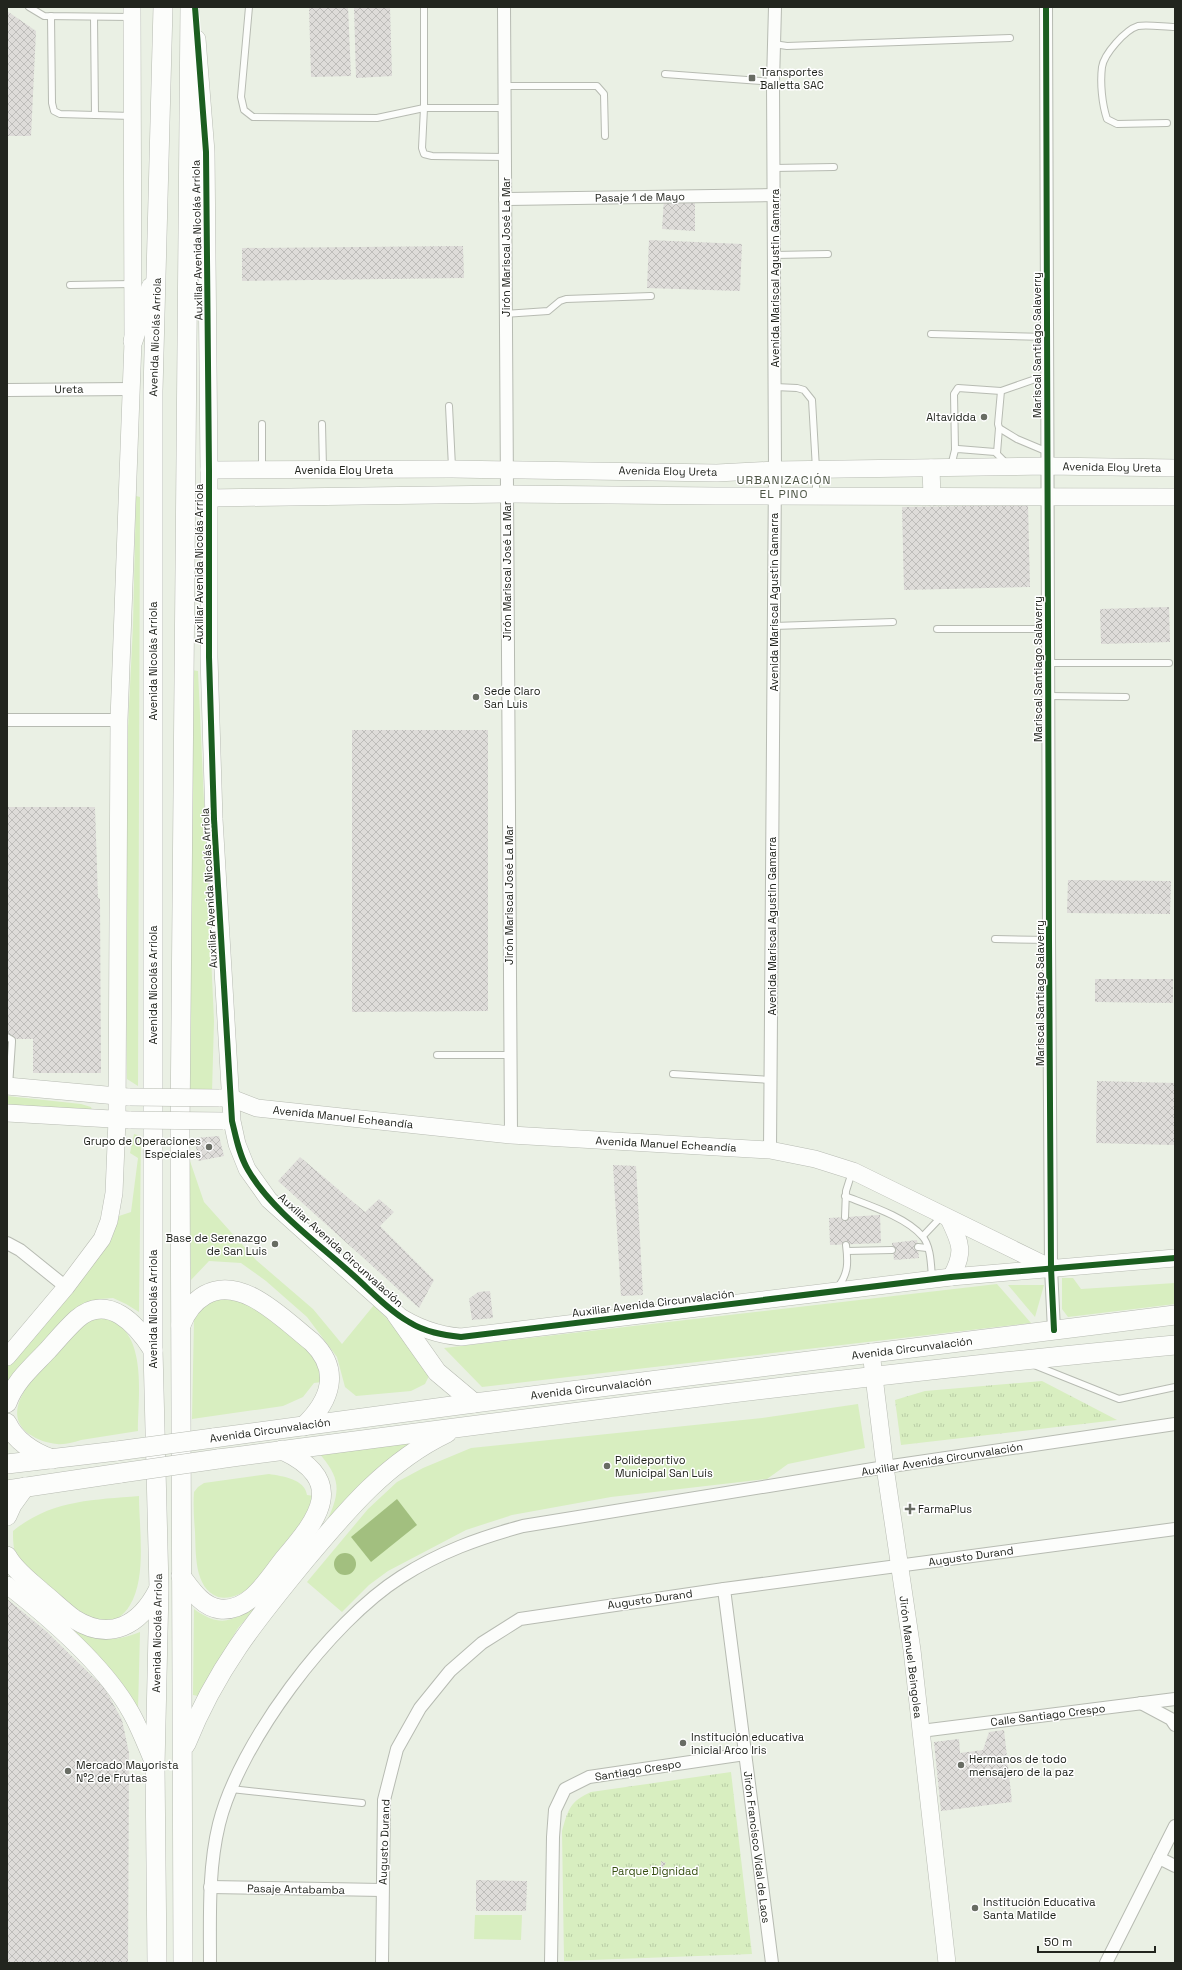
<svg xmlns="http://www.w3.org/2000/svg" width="1182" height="1970" font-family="'Space Grotesk',sans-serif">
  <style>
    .grass { fill: #d8eec0 }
    .park { fill: url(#park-tufts) }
    .water { fill: #a2bf7f }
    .building { fill: url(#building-cross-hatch) }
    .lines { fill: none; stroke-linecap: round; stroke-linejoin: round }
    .lane-casing { stroke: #b7bbb2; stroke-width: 8 }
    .street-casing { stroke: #b7bbb2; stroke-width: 14 }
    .secondary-casing { stroke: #b7bbb2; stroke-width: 18 }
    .primary-casing { stroke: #b7bbb2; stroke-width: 20 }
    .lane { stroke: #fcfdfb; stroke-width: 6 }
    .street { stroke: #fcfdfb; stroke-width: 12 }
    .secondary { stroke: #fcfdfb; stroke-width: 17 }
    .primary { stroke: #fcfdfb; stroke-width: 19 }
    .secondary-bridge-casing { stroke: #b7bbb2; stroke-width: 18; stroke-linecap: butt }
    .primary-bridge-casing { stroke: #b7bbb2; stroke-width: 20; stroke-linecap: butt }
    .secondary-bridge { stroke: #fcfdfb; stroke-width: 17 }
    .primary-bridge { stroke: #fcfdfb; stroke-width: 19 }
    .cycleway-casing { stroke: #fff; stroke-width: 8 }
    .cycleway { stroke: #1b5e20; stroke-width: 6 }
    .poi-dot { fill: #686c63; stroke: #fff; stroke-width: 1.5 }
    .labels { text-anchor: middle; stroke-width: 3; stroke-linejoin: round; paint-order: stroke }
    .poi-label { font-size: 11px; fill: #22251e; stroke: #fff; text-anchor: start }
    .street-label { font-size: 11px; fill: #22251e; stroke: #fff }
    .park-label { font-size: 11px; fill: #375013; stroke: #fff }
    .neighbourhood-label { font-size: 12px; letter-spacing: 1px; fill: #4e5646; stroke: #fff }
  </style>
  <defs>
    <pattern id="park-tufts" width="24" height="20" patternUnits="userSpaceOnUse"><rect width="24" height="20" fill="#d8eec0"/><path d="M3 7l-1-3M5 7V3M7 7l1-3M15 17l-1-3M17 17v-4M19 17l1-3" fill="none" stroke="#b9cca5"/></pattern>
    <pattern id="building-cross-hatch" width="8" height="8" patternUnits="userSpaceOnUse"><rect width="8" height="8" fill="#dedcd9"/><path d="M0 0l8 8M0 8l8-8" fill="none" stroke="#bebdba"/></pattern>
  </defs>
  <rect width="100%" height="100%" fill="#eaf0e4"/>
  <g class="grass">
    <polygon points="136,496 140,497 138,1086 127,1079 125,788 133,626"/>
    <polygon points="191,670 198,671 214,1021 212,1092 190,1093"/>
    <polygon points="7,1096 81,1104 91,1107 92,1110 7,1112"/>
    <polygon points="134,1134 141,1136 139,1312 126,1304 113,1298 100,1299 81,1308 7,1385 7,1365 106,1248 112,1238 119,1216 131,1212 138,1158 130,1153"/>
    <polygon points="189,1158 204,1202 256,1260 313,1309 342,1344 374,1305 392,1324 429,1376 425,1384 411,1391 356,1396 345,1387 337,1357 307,1317 266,1281 241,1263 209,1261 191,1280"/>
    <polygon points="1062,1278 1073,1278 1081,1289 1175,1283 1175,1304 1068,1317 1062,1309"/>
    <polygon points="997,1284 1031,1323 482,1387 444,1348"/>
    <polygon points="1008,1285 1044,1285 1035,1317"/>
    <polygon points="222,1296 257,1306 320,1360 322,1382 314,1383 303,1397 283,1406 192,1419 194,1319 205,1305"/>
    <path d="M102,1318C149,1326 138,1395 138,1431C119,1434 100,1437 81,1440C74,1442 65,1445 57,1444C47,1443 38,1440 29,1434C0,1412 32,1379 49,1360C63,1343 78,1321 102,1318Z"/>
    <polygon points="858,1404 865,1448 788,1464 767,1479 611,1497 512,1515 466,1530 388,1571 369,1585 342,1612 307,1582 368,1509 397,1482 423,1468 471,1448 762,1418"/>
    <path d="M422,1440L327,1521C341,1491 341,1478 318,1452Z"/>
    <path d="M269,1474C282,1476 305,1479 307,1495L314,1496L309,1517L250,1588C241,1594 229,1600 218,1597C194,1588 196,1554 195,1532C194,1519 193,1505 194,1492L198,1487L204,1483Z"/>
    <path d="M139,1496C139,1528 147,1577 130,1605C108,1643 68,1603 47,1585C38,1577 26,1570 19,1561C13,1552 13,1541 13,1531C51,1500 92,1500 139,1496Z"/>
    <path d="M267,1595L238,1628L198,1696L193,1695L194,1609C227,1633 239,1616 267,1595Z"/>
    <path d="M51,1614C86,1635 99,1648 140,1632L138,1710L91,1647Z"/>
    <polygon points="475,1915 522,1915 521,1940 474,1939"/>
  </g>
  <g class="park">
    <polygon points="1042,1381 1117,1420 901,1445 895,1400 925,1391"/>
    <path d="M731,1772L752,1954L564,1961L562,1831C568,1810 570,1801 591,1792Z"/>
  </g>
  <g class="water">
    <polygon points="397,1499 417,1525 371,1562 351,1537"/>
    <circle cx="345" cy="1564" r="11"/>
  </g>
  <g class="building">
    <polygon points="309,7 348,7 351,76 311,77"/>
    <polygon points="354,7 390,7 392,76 356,78"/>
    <polygon points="7,11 36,31 31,136 7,136"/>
    <polygon points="664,199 695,201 695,231 662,229"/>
    <polygon points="649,240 742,244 740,291 647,288"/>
    <polygon points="463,246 464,278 242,281 242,248"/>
    <polygon points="1028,505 1030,587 904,590 902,507"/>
    <polygon points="1169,607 1170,642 1101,644 1100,609"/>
    <polygon points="352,730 488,730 488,1011 352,1012"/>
    <polygon points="7,807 95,807 98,898 100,899 101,1073 33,1073 33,1039 7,1039"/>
    <polygon points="1068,880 1171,881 1170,914 1067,913"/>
    <polygon points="1095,979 1173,979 1173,1003 1095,1002"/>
    <polygon points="1097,1081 1175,1083 1175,1145 1096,1143"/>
    <polygon points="219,1136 224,1156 198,1161 195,1138"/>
    <polygon points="300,1157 365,1212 379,1199 394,1212 380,1226 434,1280 419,1308 278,1181"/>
    <polygon points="613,1165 636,1166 643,1295 621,1296"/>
    <polygon points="880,1215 881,1243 830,1245 829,1218"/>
    <polygon points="917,1240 919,1258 894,1260 892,1243"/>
    <polygon points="490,1291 493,1318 472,1320 469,1299 478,1292"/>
    <polygon points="7,1599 46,1631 105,1689 122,1720 129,1753 128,1963 7,1963"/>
    <polygon points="1004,1730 1012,1802 941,1811 934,1742 959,1739 960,1753 983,1750 989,1732"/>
    <polygon points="661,1861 666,1863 661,1870"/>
    <polygon points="476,1880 527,1881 526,1911 476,1911"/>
  </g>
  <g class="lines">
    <g class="lane-casing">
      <g id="lane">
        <polyline points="29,7 44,16 131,17"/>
        <polyline points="249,7 241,97 244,110 253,117 377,118 424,108 505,108"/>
        <polyline points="424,7 424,108 422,148 424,154 432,156 505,157"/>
        <polyline points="51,16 52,103 54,111 60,114 95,115 94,17"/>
        <polyline points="774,44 787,46 1010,38"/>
        <polyline points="665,74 773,82"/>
        <polyline points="505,86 597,86 604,94 605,136"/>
        <polyline points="95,115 132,116"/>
        <path d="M1167,123L1117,124L1107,119C1102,104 1100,83 1102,67C1104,54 1125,30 1138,26C1147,24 1165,27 1175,27"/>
        <polyline points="774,168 834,167"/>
        <polyline points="774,255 828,254"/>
        <polyline points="70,285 132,284"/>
        <polyline points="506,314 548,311 560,301 566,299 651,296"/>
        <polyline points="931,334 1047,337"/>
        <polyline points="1047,375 1001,391 998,424 999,428 1017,439 1048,452"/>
        <polyline points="775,387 797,388 804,390 812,400 816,469 816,495"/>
        <polyline points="449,406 452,467"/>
        <polyline points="322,424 323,468"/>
        <polyline points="955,450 954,394 958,388 1001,391"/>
        <polyline points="997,453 999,428"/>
        <polyline points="951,466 955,450 958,449 995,452 1007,464"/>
        <polyline points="262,469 262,424"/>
        <polyline points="774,626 893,622"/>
        <polyline points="937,629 1048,629"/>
        <polyline points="1049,663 1169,663"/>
        <polyline points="1049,696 1126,697"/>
        <polyline points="995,939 1049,940"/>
        <polyline points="7,1037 12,1040 12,1042 9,1086"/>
        <polyline points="437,1055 510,1055"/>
        <polyline points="673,1074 771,1080"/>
        <path d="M845,1196C868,1205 906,1217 922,1236C931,1245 931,1266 932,1278"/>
        <polyline points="845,1217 846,1191 852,1172"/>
        <polyline points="923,1236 942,1216"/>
        <polyline points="918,1247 927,1248"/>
        <polyline points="847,1251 892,1250"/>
        <path d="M837,1288C849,1274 848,1261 846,1245"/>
        <polyline points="1034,1365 1119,1399 1175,1387"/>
        <polyline points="231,1789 362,1803"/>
      </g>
    </g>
    <g class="street-casing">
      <g id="street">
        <polyline points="504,7 511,1135"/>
        <polyline points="1046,7 1049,940 1051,1268 1054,1330"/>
        <polyline points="505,199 774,195"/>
        <polyline points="7,390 131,389"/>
        <polyline points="7,720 119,720"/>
        <polyline points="770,1150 775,470 773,82 775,7"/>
        <polyline points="7,1243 20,1250 66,1287"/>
        <polyline points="724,1589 772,1963"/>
        <polyline points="1141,1703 1171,1719 1175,1725"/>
        <polyline points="921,1731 1175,1699"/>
        <polyline points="1159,1858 1175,1866"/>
        <polyline points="210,1887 382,1890"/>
        <path d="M210,1963C210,1917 208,1869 219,1824C239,1743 330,1622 401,1577C440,1552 479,1538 523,1526L885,1467L1175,1424"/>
        <polyline points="382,1963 384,1800 397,1749 420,1708 450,1671 482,1643 520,1619 724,1589 1175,1529"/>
        <polyline points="551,1963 553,1837 555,1810 565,1789 589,1777 745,1754"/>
        <polyline points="1106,1963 1175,1826"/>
      </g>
    </g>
    <g class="secondary-casing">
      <g id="secondary">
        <path d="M197,39L206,152L209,470V657L214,819L232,1121L237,1144L247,1169L269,1200L396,1314C417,1328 437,1335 461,1337L951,1277L1175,1258"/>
        <polyline points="931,468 932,497"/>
        <polyline points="209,470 452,469 717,473 775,470 1048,466 1175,468"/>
        <polyline points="209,498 507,494 716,496 1175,497"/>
        <polyline points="7,1086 128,1097"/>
        <polyline points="221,1098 231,1098 257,1108 511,1135 770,1150 815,1159 853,1171 1051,1268"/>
        <polyline points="7,1113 129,1120"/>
        <path d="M949,1219C961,1244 965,1252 951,1277"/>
        <polyline points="871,1352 885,1467 912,1650 947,1963"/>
        <polyline points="7,1357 66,1287 102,1239 109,1221 114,1193 117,1120 119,720 133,341 132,7"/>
        <path d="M7,1585C48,1617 104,1665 130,1711C140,1728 147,1748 155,1766"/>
      </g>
    </g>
    <g class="primary-casing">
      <g id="primary">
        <polyline points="133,341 151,287"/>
        <polyline points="396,1314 437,1372 474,1403"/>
        <path d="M181,1325C186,1312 193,1302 205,1295C242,1274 285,1321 312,1342C341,1370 331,1400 304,1426"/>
        <path d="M7,1403C15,1381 32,1367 48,1350C57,1340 67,1328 77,1319C108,1292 137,1325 153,1350"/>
        <path d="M7,1423C16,1442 33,1452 52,1459"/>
        <polyline points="213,1438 474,1403 1175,1315"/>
        <path d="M218,1459C536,1417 855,1375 1175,1345"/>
        <polyline points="7,1464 117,1451"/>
        <polyline points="7,1490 121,1473"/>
        <polyline points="7,1516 12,1505 25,1487"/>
        <path d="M7,1556C15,1571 31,1582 43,1593C53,1601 63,1611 74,1619C110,1642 140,1625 158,1590"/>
        <path d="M181,1576C191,1589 202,1607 220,1609C250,1612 268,1579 284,1559C319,1518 348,1481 282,1450"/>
        <path d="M186,1744C216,1669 255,1621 306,1559C347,1510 388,1461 447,1433"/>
        <polyline points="157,1963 155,1766 159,1588 153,1350 153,391 163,7"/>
        <polyline points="183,1963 180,1131 190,7"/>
      </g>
    </g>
    <use href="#lane" class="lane"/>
    <use href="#street" class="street"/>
    <use href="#secondary" class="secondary"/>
    <use href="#primary" class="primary"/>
    <g class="secondary-bridge-casing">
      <g id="secondary-bridge">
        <polyline points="130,1097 219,1098"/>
        <polyline points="131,1120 223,1121"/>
      </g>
    </g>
    <g class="primary-bridge-casing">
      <g id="primary-bridge">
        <polyline points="117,1451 213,1438"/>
        <polyline points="121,1473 218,1459"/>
      </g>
    </g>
    <use href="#secondary-bridge" class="secondary-bridge"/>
    <use href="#primary-bridge" class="primary-bridge"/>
    <g class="cycleway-casing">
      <g id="cycleway">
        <path d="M195,7L206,152L209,470V657L214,819L232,1121C236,1137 239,1155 248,1170C271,1210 319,1244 353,1275C371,1291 388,1310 409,1322C425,1332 443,1335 461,1337L951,1277L1175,1258"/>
        <polyline points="1046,7 1049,940 1051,1268 1054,1330"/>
      </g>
    </g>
    <use href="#cycleway" class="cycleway"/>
  </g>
  <g class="poi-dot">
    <rect x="748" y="74" width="8" height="8" rx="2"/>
    <circle cx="984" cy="417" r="4"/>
    <circle cx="476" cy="697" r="4"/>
    <circle cx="209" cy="1147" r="4"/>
    <circle cx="275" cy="1244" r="4"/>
    <circle cx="607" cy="1466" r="4"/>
    <path d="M908 1503h4v4h4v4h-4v4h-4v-4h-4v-4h4z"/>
    <circle cx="683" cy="1743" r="4"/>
    <circle cx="961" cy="1765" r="4"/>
    <circle cx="68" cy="1771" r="4"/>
    <circle cx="975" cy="1908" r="4"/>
  </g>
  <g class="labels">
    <g class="poi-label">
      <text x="760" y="76">Transportes<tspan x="760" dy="13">Balletta SAC</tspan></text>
      <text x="976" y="421" text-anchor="end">Altavidda</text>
      <text x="484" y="695">Sede Claro<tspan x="484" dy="13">San Luis</tspan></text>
      <text x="201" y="1145" text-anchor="end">Grupo de Operaciones<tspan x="201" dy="13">Especiales</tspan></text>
      <text x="267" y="1242" text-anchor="end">Base de Serenazgo<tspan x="267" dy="13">de San Luis</tspan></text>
      <text x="615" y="1464">Polideportivo<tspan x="615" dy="13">Municipal San Luis</tspan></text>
      <text x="918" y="1513">FarmaPlus</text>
      <text x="691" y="1741">Institución educativa<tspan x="691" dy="13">inicial Arco Iris</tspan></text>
      <text x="969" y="1763">Hermanos de todo<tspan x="969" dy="13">mensajero de la paz</tspan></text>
      <text x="76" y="1769">Mercado Mayorista<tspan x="76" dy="13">N°2 de Frutas</tspan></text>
      <text x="983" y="1906">Institución Educativa<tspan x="983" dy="13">Santa Matilde</tspan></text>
    </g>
    <g class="street-label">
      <text transform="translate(640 197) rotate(-1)" y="4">Pasaje 1 de Mayo</text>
      <text transform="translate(197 240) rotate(-91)" y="4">Auxiliar Avenida Nicolás Arriola</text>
      <text transform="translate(506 247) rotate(-90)" y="4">Jirón Mariscal José La Mar</text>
      <text transform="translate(775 278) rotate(-90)" y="4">Avenida Mariscal Agustin Gamarra</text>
      <text transform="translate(155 337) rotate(-88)" y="4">Avenida Nicolás Arriola</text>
      <text transform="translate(1037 345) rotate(-90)" y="4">Mariscal Santiago Salaverry</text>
      <text transform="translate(69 389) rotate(-1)" y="4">Ureta</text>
      <text transform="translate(1112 467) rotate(1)" y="4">Avenida Eloy Ureta</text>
      <text x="344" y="474">Avenida Eloy Ureta</text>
      <text transform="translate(668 471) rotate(1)" y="4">Avenida Eloy Ureta</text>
      <text transform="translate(199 564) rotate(-90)" y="4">Auxiliar Avenida Nicolás Arriola</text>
      <text transform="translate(507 571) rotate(-90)" y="4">Jirón Mariscal José La Mar</text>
      <text transform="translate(774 602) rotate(-90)" y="4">Avenida Mariscal Agustin Gamarra</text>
      <text transform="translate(153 661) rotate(-90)" y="4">Avenida Nicolás Arriola</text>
      <text transform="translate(1038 669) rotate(-90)" y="4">Mariscal Santiago Salaverry</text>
      <text transform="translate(209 888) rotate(-93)" y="4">Auxiliar Avenida Nicolás Arriola</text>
      <text transform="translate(509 895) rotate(-90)" y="4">Jirón Mariscal José La Mar</text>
      <text transform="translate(772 926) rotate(-90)" y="4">Avenida Mariscal Agustin Gamarra</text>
      <text transform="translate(153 985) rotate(-90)" y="4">Avenida Nicolás Arriola</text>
      <text transform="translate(1040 993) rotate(-90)" y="4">Mariscal Santiago Salaverry</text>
      <text transform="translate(343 1117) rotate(6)" y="4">Avenida Manuel Echeandía</text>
      <text transform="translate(666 1144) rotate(3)" y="4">Avenida Manuel Echeandía</text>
      <text transform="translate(341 1250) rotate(42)" y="4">Auxiliar Avenida Circunvalación</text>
      <text transform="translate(653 1303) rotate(-7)" y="4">Auxiliar Avenida Circunvalación</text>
      <text transform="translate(153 1309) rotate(-90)" y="4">Avenida Nicolás Arriola</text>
      <text transform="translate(912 1348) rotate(-7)" y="4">Avenida Circunvalación</text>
      <text transform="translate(591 1388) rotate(-7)" y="4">Avenida Circunvalación</text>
      <text transform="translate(270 1430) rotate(-8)" y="4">Avenida Circunvalación</text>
      <text transform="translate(942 1459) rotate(-9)" y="4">Auxiliar Avenida Circunvalación</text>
      <text transform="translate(971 1556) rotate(-8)" y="4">Augusto Durand</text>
      <text transform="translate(650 1599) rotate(-8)" y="4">Augusto Durand</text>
      <text transform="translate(157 1633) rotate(-89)" y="4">Avenida Nicolás Arriola</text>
      <text transform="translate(911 1657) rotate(83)" y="4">Jirón Manuel Beingolea</text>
      <text transform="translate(1048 1715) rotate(-7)" y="4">Calle Santiago Crespo</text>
      <text transform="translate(638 1770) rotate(-9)" y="4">Santiago Crespo</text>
      <text transform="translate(384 1842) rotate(-88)" y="4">Augusto Durand</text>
      <text transform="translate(757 1847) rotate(83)" y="4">Jirón Francisco Vidal de Laos</text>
      <text transform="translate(296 1889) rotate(1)" y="4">Pasaje Antabamba</text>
    </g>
    <g class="park-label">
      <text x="655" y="1875">Parque Dignidad</text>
    </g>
    <g class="neighbourhood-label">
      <text x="784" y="484">URBANIZACIÓN<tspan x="784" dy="14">EL PINO</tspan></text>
    </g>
  </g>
  <rect width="1182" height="1970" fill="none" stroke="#22251e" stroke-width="16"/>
  <path d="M1038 1946v6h117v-6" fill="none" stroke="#22251e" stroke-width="2"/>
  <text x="1044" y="1946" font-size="12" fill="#22251e" stroke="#ffffff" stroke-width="3" paint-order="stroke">50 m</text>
</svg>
